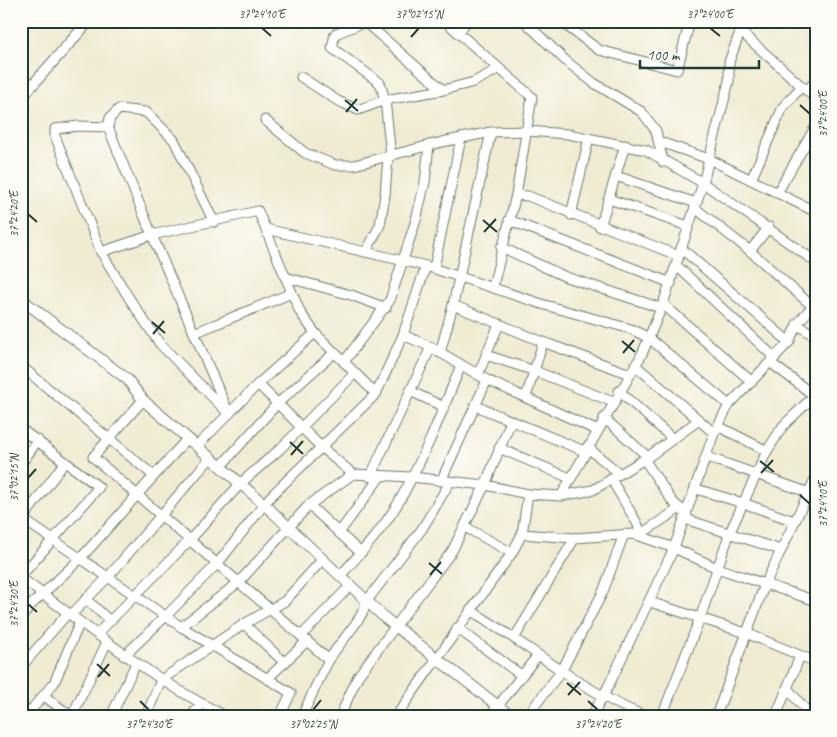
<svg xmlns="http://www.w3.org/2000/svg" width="837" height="737" font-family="Caveat,sans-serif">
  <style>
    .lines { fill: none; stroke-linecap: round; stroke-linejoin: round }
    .minor-casing { stroke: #687a6b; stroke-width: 11 }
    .tertiary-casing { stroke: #687a6b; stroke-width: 12 }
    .minor { stroke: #fff; stroke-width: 9 }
    .tertiary { stroke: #fff; stroke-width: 10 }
    .ticks { fill: none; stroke: #1f3d34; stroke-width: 2 }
    .neatline { fill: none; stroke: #1f3d34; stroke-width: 2 }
    .ticks-label { font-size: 12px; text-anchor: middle; fill: #1f3d34 }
  </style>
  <rect width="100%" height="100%" fill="#fdfcf7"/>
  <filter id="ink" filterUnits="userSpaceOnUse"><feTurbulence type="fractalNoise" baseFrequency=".02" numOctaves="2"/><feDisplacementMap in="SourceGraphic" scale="10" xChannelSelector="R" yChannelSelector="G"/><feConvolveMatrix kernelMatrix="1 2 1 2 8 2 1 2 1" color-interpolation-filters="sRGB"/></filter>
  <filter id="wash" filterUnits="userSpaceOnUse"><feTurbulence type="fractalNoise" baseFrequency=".0096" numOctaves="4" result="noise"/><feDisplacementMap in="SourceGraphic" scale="20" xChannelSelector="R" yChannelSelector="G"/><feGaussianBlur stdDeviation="1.12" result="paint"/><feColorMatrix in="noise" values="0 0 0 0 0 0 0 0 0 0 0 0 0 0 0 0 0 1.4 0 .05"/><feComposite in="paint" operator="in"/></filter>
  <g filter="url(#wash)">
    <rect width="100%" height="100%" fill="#f0ebd2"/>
  </g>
  <g filter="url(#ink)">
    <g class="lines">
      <g class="minor-casing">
        <g id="minor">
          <polyline points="445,21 532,97 516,195 493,286"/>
          <polyline points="524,21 566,61 594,83 642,112 656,131 663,162"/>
          <polyline points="560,21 599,50 677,70 690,21"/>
          <polyline points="671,21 689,26"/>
          <polyline points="740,31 816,99"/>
          <polyline points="458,33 467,21"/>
          <polyline points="301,77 338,101 358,110 385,100 443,90 474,82 498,69"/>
          <polyline points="807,90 816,81"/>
          <polyline points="265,120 305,153 335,165 354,165 442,142 491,132 526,131 568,134 646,150 703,183 816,262"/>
          <polyline points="108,127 78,126 55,129 55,136 101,252 129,298 160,344 225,410"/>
          <polyline points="660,142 709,159 816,212"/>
          <polyline points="391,156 385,100 380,83 332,48 335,34 365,22 443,90"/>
          <polyline points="616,176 696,203"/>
          <polyline points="751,180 783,107 802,86"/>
          <polyline points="777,193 816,126"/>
          <polyline points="516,195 528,196 679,256"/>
          <polyline points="609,199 688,226"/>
          <polyline points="695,208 750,251 812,306"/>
          <polyline points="571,215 589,138"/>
          <polyline points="509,220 671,283"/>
          <polyline points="600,227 625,145"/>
          <polyline points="266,229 426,266 545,305 631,329 649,338 729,405"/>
          <polyline points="501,247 566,277 661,308"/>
          <polyline points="681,248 789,342"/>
          <polyline points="750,251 769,227"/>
          <polyline points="101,252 152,235 108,127 110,118 119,109 146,112 174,140 214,222"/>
          <polyline points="366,252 380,225 385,195 388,157"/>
          <polyline points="677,266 775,358"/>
          <polyline points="434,268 461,138"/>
          <polyline points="285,277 351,295 386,308"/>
          <polyline points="663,304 752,382"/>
          <polyline points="453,305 543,342 630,374"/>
          <polyline points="21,312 26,301"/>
          <polyline points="797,324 816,337"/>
          <polyline points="194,333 292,293"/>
          <polyline points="403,335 431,347 487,380 596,430"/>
          <polyline points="440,353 453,305 491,132"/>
          <polyline points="486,355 535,371 613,402"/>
          <polyline points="344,362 390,300 416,220 425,182 429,145"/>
          <polyline points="771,363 816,397"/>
          <polyline points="635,365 714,433"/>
          <polyline points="21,366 154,476"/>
          <polyline points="478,375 499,324"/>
          <polyline points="258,384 322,448 353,474 411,477 485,485 528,494 561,496 593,490 648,457 699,420"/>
          <polyline points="410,391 444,407"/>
          <polyline points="619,391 673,439"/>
          <polyline points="526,397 543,342"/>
          <polyline points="143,400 93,457 329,660"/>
          <polyline points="476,406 584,451"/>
          <polyline points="229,414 152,235 258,211 300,312 315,333 376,394"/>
          <polyline points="604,418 648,457"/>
          <polyline points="718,426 767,451"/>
          <polyline points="21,429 99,487 21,576"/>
          <polyline points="197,446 258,384 315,333"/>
          <polyline points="587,447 620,474"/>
          <polyline points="499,448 570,478"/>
          <polyline points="707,457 807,492"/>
          <polyline points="644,459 672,501 687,515"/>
          <polyline points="21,464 38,440"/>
          <polyline points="221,466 277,404 334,353"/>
          <polyline points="370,477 431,347"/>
          <polyline points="611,479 637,523 642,536"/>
          <polyline points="441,481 487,380"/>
          <polyline points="696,489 743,503 794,521"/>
          <polyline points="561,496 642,354 663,304 703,183 729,81 729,62 744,21"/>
          <polyline points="309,505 361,553"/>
          <polyline points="21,518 180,626 291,693 280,716"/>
          <polyline points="685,519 781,550"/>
          <polyline points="21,521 65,462"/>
          <polyline points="465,527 512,553"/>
          <polyline points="339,533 380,477"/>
          <polyline points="522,534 575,538 634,534 674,548 717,568 816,601"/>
          <polyline points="641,534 680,508"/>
          <path d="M340,576C360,554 382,530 397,505C423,461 442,412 461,365"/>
          <path d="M21,578C89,628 149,677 225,716"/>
          <polyline points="86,599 110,621"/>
          <polyline points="650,602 746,633 816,662"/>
          <path d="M470,610C529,645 581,691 645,716"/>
          <polyline points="71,615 109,576 211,457"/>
          <polyline points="21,618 30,606 81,558 187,439"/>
          <polyline points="244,624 285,663"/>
          <polyline points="181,627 239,582 309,505 353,474"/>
          <polyline points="457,628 521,675"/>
          <polyline points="97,634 189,541 241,483 280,449 355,373"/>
          <polyline points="301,636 350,586"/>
          <polyline points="515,637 575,538"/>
          <polyline points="124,656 166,616 218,563 270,497 376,394 403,335 426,266"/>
          <polyline points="21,667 68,613"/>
          <polyline points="267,679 307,641"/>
          <polyline points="787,688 811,716"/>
          <polyline points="44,696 71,716"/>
          <polyline points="26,716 54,683 80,622"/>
          <polyline points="72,716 106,644"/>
          <polyline points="111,716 136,663"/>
          <polyline points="146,716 161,680 244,624 285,601 322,560"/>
          <polyline points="191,716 202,704"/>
          <path d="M302,716C311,697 319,678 329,660C338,643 364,619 366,602L422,529L450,482"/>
          <polyline points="340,716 358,676 452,551 485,485 511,421"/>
          <polyline points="396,716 512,553 522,534 528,494"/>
          <polyline points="490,716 538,655"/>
          <polyline points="527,716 562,670 603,592 624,534"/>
          <polyline points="592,716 609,685 674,548 714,433 729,405 789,342 797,324 816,302"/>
          <polyline points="662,716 700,618 730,532 767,451 783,426 814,396"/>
          <polyline points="716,716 765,584 816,477"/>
          <polyline points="776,716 800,656"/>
        </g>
      </g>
      <g class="tertiary-casing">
        <g id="tertiary">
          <polyline points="21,98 89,21"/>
          <polyline points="21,299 127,379 143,400 264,504 386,619 511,716"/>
        </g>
      </g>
      <use href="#minor" class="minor"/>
      <use href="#tertiary" class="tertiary"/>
    </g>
  </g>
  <path class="ticks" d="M262,28L271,36M710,28L720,36M411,37L419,28M345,100L358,111M800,105L810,114M346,112L357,99M28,214L37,222M483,220L497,232M484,232L496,219M152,322L165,333M153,334L164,321M622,341L635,352M623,353L634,340M290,442L303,454M291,455L303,441M760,461L774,472M761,473L773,460M28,478L36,469M800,495L810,504M429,563L442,574M430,575L441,562M28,604L37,612M97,664L110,676M98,677L109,664M567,683L581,695M568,695L580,682M140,701L149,710M588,701L598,710M313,710L321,700"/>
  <rect width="837" height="737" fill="none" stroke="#fdfcf7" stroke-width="55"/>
  <path d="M640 60v8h119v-8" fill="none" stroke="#1f3d34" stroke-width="2.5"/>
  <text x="647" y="60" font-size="15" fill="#1f3d34" stroke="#fdfcf7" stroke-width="4" paint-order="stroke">100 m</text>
  <rect x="28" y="28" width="782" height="682" class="neatline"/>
  <g class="ticks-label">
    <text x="262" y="18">37°24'10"E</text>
    <text x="419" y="18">37°02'15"N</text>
    <text x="710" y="18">37°24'00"E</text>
    <text transform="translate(823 114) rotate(-90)" y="4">37°24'00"E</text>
    <text transform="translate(14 214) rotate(-90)" y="4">37°24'20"E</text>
    <text transform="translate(14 478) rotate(-90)" y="4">37°02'15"N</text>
    <text transform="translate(823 504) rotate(-90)" y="4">37°24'10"E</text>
    <text transform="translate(14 604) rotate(-90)" y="4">37°24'30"E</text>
    <text x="149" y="728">37°24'30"E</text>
    <text x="313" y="728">37°02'25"N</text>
    <text x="598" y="728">37°24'20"E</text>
  </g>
</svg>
